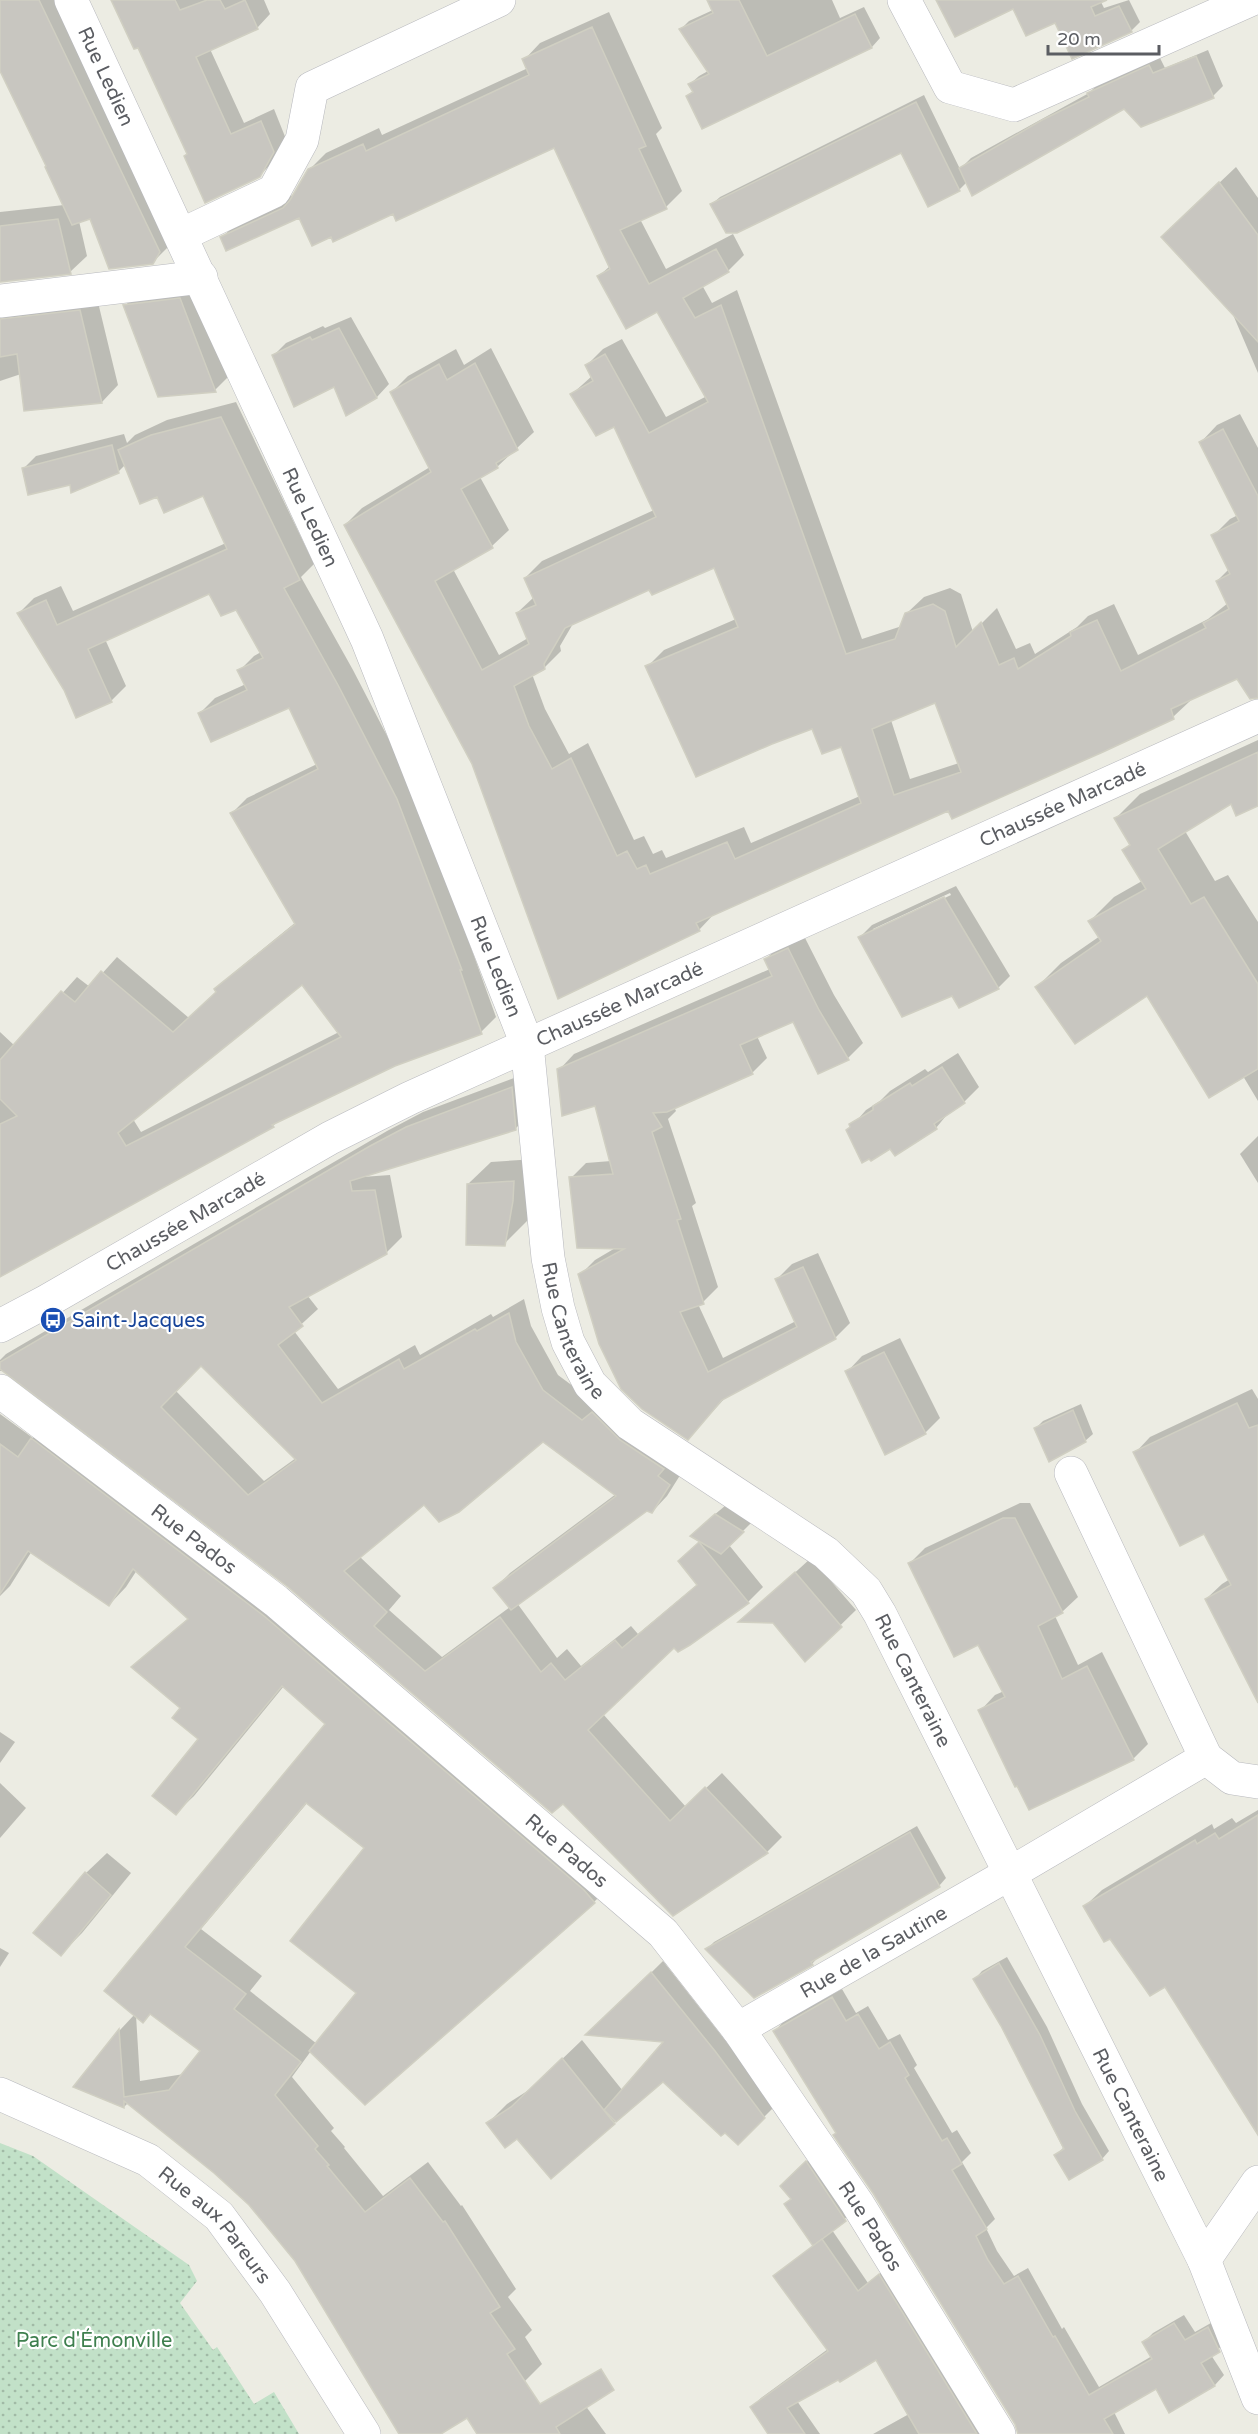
<svg xmlns="http://www.w3.org/2000/svg" width="1258" height="2434" font-family="'Varela Round',sans-serif">
  <style>
    .park { fill: url(#park-dots) }
    .shadow { fill: #0003; fill-rule: evenodd }
    .building { fill: #c8c6c0; stroke: #d0cfc2; stroke-width: 1.5; fill-rule: evenodd }
    .lines { fill: none; stroke-linecap: round; stroke-linejoin: round }
    .minor-casing { stroke: #b8b9be; stroke-width: 34 }
    .minor { stroke: #fff; stroke-width: 33 }
    .labels { text-anchor: middle; stroke-width: 4.5; stroke-linejoin: round; paint-order: stroke }
    .street-label { font-size: 20px; fill: #5b5d62; stroke: #fff }
    .transit-label { font-size: 20px; fill: #164399; stroke: #fff; text-anchor: start }
    .park-label { font-size: 20px; fill: #3e7f4e; stroke: #fff }
  </style>
  <defs>
    <pattern id="park-dots" width="8" height="8" patternUnits="userSpaceOnUse" patternTransform="scale(1.5)"><rect width="8" height="8" fill="#c2e1c8"/><path d="M2 2h.1M6 6h.1" fill="none" stroke="#a1baa6" stroke-width="1.8" stroke-linecap="round"/></pattern>
  </defs>
  <rect width="100%" height="100%" fill="#ecece3"/>
  <polygon class="park" points="0,2143 33,2156 189,2265 197,2281 180,2303 213,2350 217,2347 254,2404 274,2392 299,2434 0,2434"/>
  <g class="shadow">
    <polygon points="0,0 70,0 175,240 153,262 91,217 79,221 87,256 70,272 0,281 0,212 64,205 0,67"/>
    <polygon points="112,0 264,0 270,14 258,27 210,49 244,123 274,109 286,139 273,162 260,175 188,154 139,46"/>
    <polygon points="709,0 832,0 840,18 864,7 880,38 872,47 703,127 688,96 694,90 690,84 699,76 708,71 681,29 689,21 713,10"/>
    <polygon points="938,0 1100,0 1104,8 1129,0 1140,22 1131,31 1072,57 1056,21 1013,7"/>
    <path d="M609,12L662,128L656,134L682,191L666,207L640,219L666,269L733,234L744,255L728,271L702,285L712,303L737,290L862,639L902,626L907,613L924,597L950,588L961,594L973,632L997,608L1016,649L1030,643L1035,654L1077,627L1088,616L1114,604L1138,655L1208,619L1228,603L1217,581L1229,569L1213,536L1230,519L1238,515L1201,442L1217,425L1240,414L1258,448V684L1238,677L1189,699L1190,701L1173,717L949,809L715,913L699,930L473,763L345,525L362,508L430,467L392,392L408,376L456,349L464,365L491,348L534,432L497,467L480,477L509,530L492,546L453,569L499,655L528,638L517,613L534,597L525,578L542,561L654,510L614,425L572,394L592,376L587,365L603,349L622,339L666,417L707,396L658,310L599,276L610,266L555,146L332,235L299,216L222,238L238,221L295,194L309,170L326,153L379,128L382,135L528,68L524,60L540,43ZM715,566L736,619L664,650L647,667L813,727L842,745L860,796L751,843L744,827L666,858L662,850L653,854L644,836L634,840L588,743L569,754L545,709L532,674L544,668L561,651L560,646L574,622L650,588ZM936,701L959,763L910,779L891,720Z"/>
    <polygon points="1208,50 1223,86 1213,96 1124,108 967,182 959,190 901,151 712,204 720,197 924,95 960,169 971,158 1089,93 1099,83 1159,56 1165,68"/>
    <polygon points="1236,167 1258,198 1258,373 1231,310 1179,221"/>
    <polygon points="195,284 230,375 215,390 125,306 140,290"/>
    <polygon points="0,292 96,294 118,385 102,402 21,374 0,381"/>
    <polygon points="351,317 389,384 377,397 347,414 335,385 273,356 286,343 323,326 325,328"/>
    <path d="M236,402L314,564L301,577L353,670L412,784L496,1017L481,1032L394,1065L279,1120L273,1126L0,1277V1032L15,1046L77,977L90,987L117,957L189,1018L218,992L216,990L231,975L296,922L232,813L247,798L317,764L290,706L200,713L215,698L246,684L239,671L254,656L261,652L236,608L209,592L105,639L126,686L111,701L65,689L19,613L34,598L61,586L73,611L226,543L204,494L158,495L125,465L118,472L71,483L24,468L36,456L124,434L127,443L135,435L167,420ZM302,983L339,1032L141,1132L133,1119Z"/>
    <polygon points="1258,740 1258,805 1231,802 1185,831 1215,881 1228,875 1258,922 1258,1101 1243,1076 1148,994 1037,987 1061,963 1100,936 1090,921 1114,897 1142,881 1123,851 1131,844 1116,818 1140,794"/>
    <path d="M956,886L1010,976L998,988L952,995L860,937L872,925ZM950,893L951,895L873,932V929Z"/>
    <polygon points="803,934 834,995 863,1043 848,1058 794,1020 757,1036 767,1058 752,1073 674,1107 676,1111 668,1119 696,1203 692,1206 718,1287 703,1302 698,1304 723,1358 796,1321 777,1279 792,1264 818,1253 850,1323 835,1338 726,1397 688,1438 580,1275 595,1260 617,1247 571,1178 586,1163 611,1161 596,1104 559,1070 574,1054 770,969 766,959 781,944"/>
    <polygon points="958,1053 979,1087 964,1102 950,1111 936,1128 890,1148 852,1126 866,1110 880,1101 890,1091 925,1069 928,1072"/>
    <path d="M527,1073L531,1113L515,1129L362,1177L390,1175L402,1237L386,1253L307,1295L318,1309L294,1331L338,1389L415,1345L420,1355L491,1314L493,1317L524,1299L531,1326L558,1375L684,1469L667,1496L652,1512L647,1509L517,1603L557,1658L567,1649L581,1666L631,1626L638,1634L698,1584L680,1561L701,1540L707,1521L732,1500L758,1516L729,1545L763,1587L748,1602L674,1646L603,1714L686,1807L722,1773L782,1837L767,1852L673,1914L563,1802L288,1585L3,1371H0V1360L6,1354L387,1131L423,1112ZM201,1364L296,1458L264,1481L175,1390ZM543,1440L616,1494L510,1573L495,1588L510,1607L442,1657L389,1610L401,1596L359,1556L425,1503Z"/>
    <polygon points="1258,1136 1258,1183 1240,1154"/>
    <polygon points="536,1159 535,1177 527,1221 504,1244 468,1184 491,1162"/>
    <polygon points="900,1338 940,1418 925,1433 847,1372 862,1356"/>
    <polygon points="1252,1389 1258,1399 1258,1695 1206,1599 1222,1584 1230,1579 1205,1532 1135,1453 1150,1437"/>
    <polygon points="1081,1404 1093,1434 1085,1441 1036,1428 1043,1421"/>
    <path d="M0,1414L33,1438L49,1422L611,1885L594,1902L311,2051L292,2077L334,2128L331,2131L345,2147L344,2148L383,2196L428,2162L461,2206L462,2205L516,2289L508,2297L532,2330L525,2337L542,2364L525,2381L438,2434H402L296,2261L250,2204L215,2171L128,2103L124,2107L76,2086L120,2030L135,2014L327,1724L284,1686L194,1796L176,1813L200,1739L182,1708L134,1667L189,1618L137,1570L126,1587L109,1605L32,1551L10,1586L0,1596ZM308,1802L366,1847L358,1993L317,2044L250,1991L262,1976L201,1929ZM151,2013L202,2051L184,2074L140,2081L136,2015Z"/>
    <polygon points="1020,1503 1030,1503 1078,1597 1062,1612 1055,1616 1078,1665 1102,1652 1148,1744 1133,1759 980,1711 995,1695 1004,1691 979,1643 910,1563 925,1548"/>
    <polygon points="811,1558 856,1610 806,1659 773,1621 742,1621"/>
    <polygon points="0,1732 15,1742 0,1763"/>
    <polygon points="0,1783 26,1808 0,1838"/>
    <polygon points="1258,1810 1258,2103 1165,1985 1110,1937 1085,1906 1102,1890 1212,1824 1214,1829 1232,1818 1236,1823"/>
    <polygon points="917,1826 946,1878 939,1886 819,1956 812,1964 707,1949 714,1942"/>
    <polygon points="107,1853 131,1873 82,1933 61,1954 86,1873"/>
    <polygon points="0,1948 9,1953 0,1967"/>
    <polygon points="1007,1957 1047,2027 1082,2104 1109,2151 1102,2159 1056,2155 1063,2148 1002,2025 975,1979 982,1971"/>
    <polygon points="663,1961 776,2105 738,2143 663,2080 551,2177 518,2137 488,2123 507,2104 532,2088 582,2040 623,2091 666,2041 589,2034"/>
    <polygon points="842,1989 856,2013 868,2006 888,2040 900,2034 917,2065 914,2068 952,2133 957,2130 971,2153 962,2162 995,2219 986,2228 997,2251 1014,2276 1028,2268 1062,2329 1064,2327 1099,2387 1152,2356 1144,2342 1153,2333 1184,2315 1195,2332 1218,2319 1228,2341 1211,2355 1224,2375 1215,2385 1169,2411 1156,2387 1114,2412 1125,2434 1019,2434 1016,2424 775,2031 784,2021"/>
    <polygon points="818,2151 857,2208 832,2230 868,2283 889,2266 992,2434 873,2434 909,2414 876,2358 797,2401 820,2434 770,2434 752,2407 761,2398 828,2349 775,2276 814,2245 792,2198 794,2174"/>
    <polygon points="585,2405 606,2434 539,2434"/>
  </g>
  <g class="building">
    <polygon points="0,0 39,0 160,252 153,264 109,269 90,219 72,225 45,167 46,166 0,71"/>
    <polygon points="111,0 175,0 180,10 207,0 220,0 225,9 245,0 258,29 196,57 231,134 261,121 274,152 260,177 205,203 184,156 187,154 138,48 134,49"/>
    <polygon points="707,0 739,0 767,56 855,14 872,48 702,129 686,96 693,92 688,84 709,74 679,29 713,13"/>
    <polygon points="936,0 1107,0 1091,7 1095,16 1119,6 1132,32 1072,59 1055,23 1026,36 1013,9 955,37"/>
    <path d="M592,27L646,146L639,149L667,209L620,230L649,284L716,249L729,272L683,298L695,318L721,305L846,654L895,639L905,613L933,604L945,611L956,647L981,622L999,665L1014,658L1018,669L1071,636L1070,632L1097,620L1121,671L1206,628L1203,623L1229,609L1216,581L1230,574L1211,535L1239,521L1199,442L1223,429L1258,496V698L1250,699L1237,679L1171,709L1174,719L1103,752L952,819L948,811L696,923L700,931L558,999L472,764L344,525L431,472L390,392L439,364L447,380L475,363L518,450L496,463L498,468L461,489L493,548L435,581L482,670L529,644L516,613L536,605L524,578L656,517L614,427L596,436L570,394L593,381L585,365L605,354L649,433L708,402L657,312L626,329L597,276L610,269L554,148L396,221L393,214L333,242L331,237L312,246L299,218L226,251L220,237L283,208L290,200L308,169L363,144L366,151L529,75L522,59ZM714,568L738,627L645,666L696,777L772,744L812,729L822,754L841,747L861,803L735,859L727,842L650,874L646,865L637,869L627,851L617,856L571,758L552,769L529,726L514,686L545,669L544,664L565,628L649,590L652,595ZM935,703L961,772L894,795L872,729Z"/>
    <polygon points="1196,56 1214,98 1141,127 1124,109 972,196 959,168 1042,120 1089,97 1087,93 1149,65 1153,73"/>
    <polygon points="916,102 960,191 928,207 901,153 737,233 726,233 710,204"/>
    <polygon points="1219,182 1258,235 1258,342 1161,237"/>
    <polygon points="58,219 71,274 0,282 0,226"/>
    <polygon points="180,298 216,392 158,397 123,305"/>
    <polygon points="80,310 102,403 24,411 17,354 0,357 0,319"/>
    <polygon points="339,328 377,398 346,416 334,387 294,407 272,355 310,337 312,340"/>
    <path d="M221,417L300,580L284,588L338,685L397,799L462,970H460L482,1034L395,1066L272,1125L274,1127L0,1277V1124L17,1116L0,1099V1060L61,991L75,1002L101,971L173,1032L216,992L214,989L295,924L230,813L318,769L289,708L211,742L198,713L247,690L237,670L263,658L236,610L221,616L209,594L88,649L112,702L76,718L64,690L17,613L46,600L57,625L227,549L203,496L164,513L157,497L140,504L118,450L151,435ZM302,985L341,1037L126,1146L118,1133Z"/>
    <polygon points="112,445 119,473 71,493 70,485 28,495 22,468"/>
    <polygon points="1258,752 1258,806 1236,816 1231,804 1158,849 1191,904 1204,897 1258,984 1258,1069 1209,1098 1147,996 1075,1044 1035,987 1101,941 1088,921 1146,889 1122,850 1130,845 1114,818"/>
    <polygon points="944,897 999,989 959,1008 952,996 902,1017 858,937"/>
    <polygon points="788,948 819,1010 849,1060 818,1074 793,1022 740,1045 753,1074 667,1112 653,1113 662,1127 652,1132 681,1219 677,1220 704,1304 680,1312 708,1372 797,1327 775,1279 803,1267 836,1339 722,1400 688,1440 642,1409 621,1389 599,1344 578,1274 624,1249 577,1248 569,1177 613,1174 595,1106 562,1116 557,1069 772,976 764,959"/>
    <polygon points="942,1067 965,1103 934,1124 937,1129 895,1156 890,1149 871,1161 869,1159 862,1163 846,1130 850,1127 849,1124 873,1110 873,1106 910,1083 912,1086"/>
    <path d="M512,1087L516,1130L350,1181L352,1191L375,1190L387,1254L289,1307L303,1326L278,1345L322,1403L399,1359L404,1369L475,1329L477,1331L509,1313L516,1342L543,1390L582,1420L592,1412L620,1440L664,1469L658,1476L670,1485L652,1513L647,1511L511,1610L493,1588L616,1496L543,1442L459,1512L439,1522L424,1505L344,1571L387,1612L374,1626L425,1671L500,1617L541,1672L551,1663L565,1680L615,1640L622,1648L697,1585L678,1561L699,1542L749,1603L690,1645L678,1652L674,1648L588,1730L670,1821L705,1787L768,1853L673,1916L563,1804L552,1813L288,1587L0,1369V1362L370,1146L406,1127ZM201,1366L296,1460L248,1495L161,1407Z"/>
    <polygon points="514,1181 513,1201 505,1246 466,1245 467,1184"/>
    <polygon points="884,1352 926,1434 885,1455 845,1371"/>
    <polygon points="1237,1403 1249,1428 1258,1425 1258,1703 1205,1599 1231,1585 1204,1534 1180,1546 1133,1452"/>
    <polygon points="1073,1410 1086,1442 1049,1462 1034,1428"/>
    <polygon points="31,1438 264,1616 584,1890 595,1903 365,2105 309,2051 356,1993 290,1941 364,1848 306,1803 185,1947 246,1994 234,2009 301,2062 275,2095 318,2146 315,2149 329,2165 327,2166 365,2212 410,2178 443,2222 445,2221 500,2307 490,2313 515,2349 507,2354 540,2404 601,2369 614,2390 556,2427 560,2434 477,2434 467,2418 441,2434 399,2434 295,2261 249,2205 214,2173 124,2101 124,2108 73,2087 119,2029 124,2097 169,2090 200,2051 150,2014 143,2023 104,1991 325,1724 282,1686 176,1815 152,1796 198,1739 172,1718 180,1708 131,1667 188,1619 133,1569 109,1606 28,1551 0,1594 0,1444 18,1457"/>
    <polygon points="715,1514 744,1532 721,1554 690,1536"/>
    <polygon points="1003,1518 1015,1518 1063,1613 1038,1626 1062,1679 1087,1666 1134,1760 1029,1810 1017,1786 1015,1787 978,1710 1005,1697 978,1645 954,1657 908,1563"/>
    <polygon points="795,1572 842,1627 805,1662 773,1623 738,1622"/>
    <polygon points="1258,1815 1258,2135 1165,1987 1150,1996 1110,1939 1104,1942 1083,1906 1195,1840 1197,1844 1215,1833 1219,1839"/>
    <polygon points="910,1832 940,1887 811,1962 813,1965 754,1998 705,1949"/>
    <polygon points="85,1872 111,1895 61,1956 33,1933"/>
    <polygon points="999,1963 1040,2035 1075,2111 1103,2160 1069,2180 1054,2155 1064,2149 1001,2026 973,1979"/>
    <polygon points="651,1972 715,2051 765,2118 738,2145 725,2133 721,2136 663,2082 616,2122 604,2110 663,2042 585,2035"/>
    <polygon points="832,1997 846,2021 858,2014 879,2049 890,2042 909,2075 905,2078 942,2141 947,2138 962,2164 952,2170 987,2229 976,2236 988,2260 1004,2284 1018,2276 1053,2337 1055,2336 1089,2395 1152,2359 1142,2342 1174,2323 1185,2340 1208,2327 1220,2352 1201,2363 1215,2386 1169,2413 1156,2389 1104,2419 1113,2434 1018,2434 1015,2424 873,2193 833,2135 836,2133 773,2031"/>
    <polygon points="562,2058 615,2124 551,2179 517,2139 505,2148 486,2123 511,2107"/>
    <polygon points="806,2161 846,2221 813,2246 784,2204 791,2199 780,2186"/>
    <polygon points="822,2239 858,2291 879,2274 977,2434 919,2434 876,2360 840,2382 838,2380 787,2408 805,2434 768,2434 750,2407 828,2351 773,2276"/>
  </g>
  <g class="lines">
    <g class="minor-casing">
      <g id="minor">
        <path id="s1" d="M71,0L367,639L527,1044L548,1258L558,1308L568,1342L590,1384L630,1424L826,1553L866,1591L880,1614L1204,2260L1258,2398"/>
        <polyline points="904,0 950,87 1014,105 1250,0"/>
        <polyline points="181,235 274,191 302,140 312,88 499,0"/>
        <polyline points="0,301 201,277"/>
        <path id="s2" d="M0,1326L47,1301L330,1138L410,1098L1258,716"/>
        <path id="s3" d="M0,1391L276,1601L663,1933L738,2029L857,2203L999,2434"/>
        <polyline points="1206,1758 1232,1778 1258,1782"/>
        <path id="s4" d="M738,2029L1009,1874L1206,1758L1071,1473"/>
        <path id="s5" d="M0,2094L148,2160L219,2216L275,2292L364,2434"/>
        <polyline points="1204,2260 1258,2182"/>
      </g>
    </g>
    <use href="#minor" class="minor"/>
  </g>
  <defs>
    <g id="bus-disc" transform="scale(1.35)"><circle r="9.5" fill="#1a4fb4" stroke="#fff"/><path d="M-5-6H5V4H4V6H2V4H-2V6H-4V4H-5ZM-3.5-4V0h7V-4ZM-3.5 1.2v1.5H-2V1.2ZM2 1.2v1.5H3.5V1.2Z" fill="#fff"/></g>
  </defs>
  <g fill-rule="evenodd">
    <use href="#bus-disc" x="53" y="1320"/>
  </g>
  <g class="labels">
    <g class="street-label">
      <text dy="7" stroke="none"><textPath href="#s1" startOffset="84">Rue Ledien</textPath></text>
      <text dy="7" stroke="none"><textPath href="#s1" startOffset="570">Rue Ledien</textPath></text>
      <text dy="7" stroke="none"><textPath href="#s2" startOffset="1185">Chaussée Marcadé</textPath></text>
      <text dy="7" stroke="none"><textPath href="#s1" startOffset="1056">Rue Ledien</textPath></text>
      <text dy="7" stroke="none"><textPath href="#s2" startOffset="699">Chaussée Marcadé</textPath></text>
      <text dy="7" stroke="none"><textPath href="#s2" startOffset="213">Chaussée Marcadé</textPath></text>
      <text dy="7" stroke="none"><textPath href="#s1" startOffset="1432">Rue Canteraine</textPath></text>
      <text dy="7" stroke="none"><textPath href="#s3" startOffset="244">Rue Pados</textPath></text>
      <text dy="7" stroke="none"><textPath href="#s1" startOffset="1936">Rue Canteraine</textPath></text>
      <text dy="7" stroke="none"><textPath href="#s3" startOffset="730">Rue Pados</textPath></text>
      <text dy="7" stroke="none"><textPath href="#s4" startOffset="156">Rue de la Sautine</textPath></text>
      <text dy="7" stroke="none"><textPath href="#s1" startOffset="2422">Rue Canteraine</textPath></text>
      <text dy="7" stroke="none"><textPath href="#s5" startOffset="256">Rue aux Pareurs</textPath></text>
      <text dy="7" stroke="none"><textPath href="#s3" startOffset="1216">Rue Pados</textPath></text>
    </g>
    <g class="transit-label">
      <text x="72" y="1327">Saint-Jacques</text>
    </g>
    <g class="park-label">
      <text x="94" y="2347">Parc d'Émonville</text>
    </g>
  </g>
  <path d="M1048 45v9h111v-9" fill="none" stroke="#5b5d62" stroke-width="3"/>
  <text x="1057" y="45" font-size="18" fill="#5b5d62" stroke="#ffffff" stroke-width="4.5" paint-order="stroke">20 m</text>
</svg>
